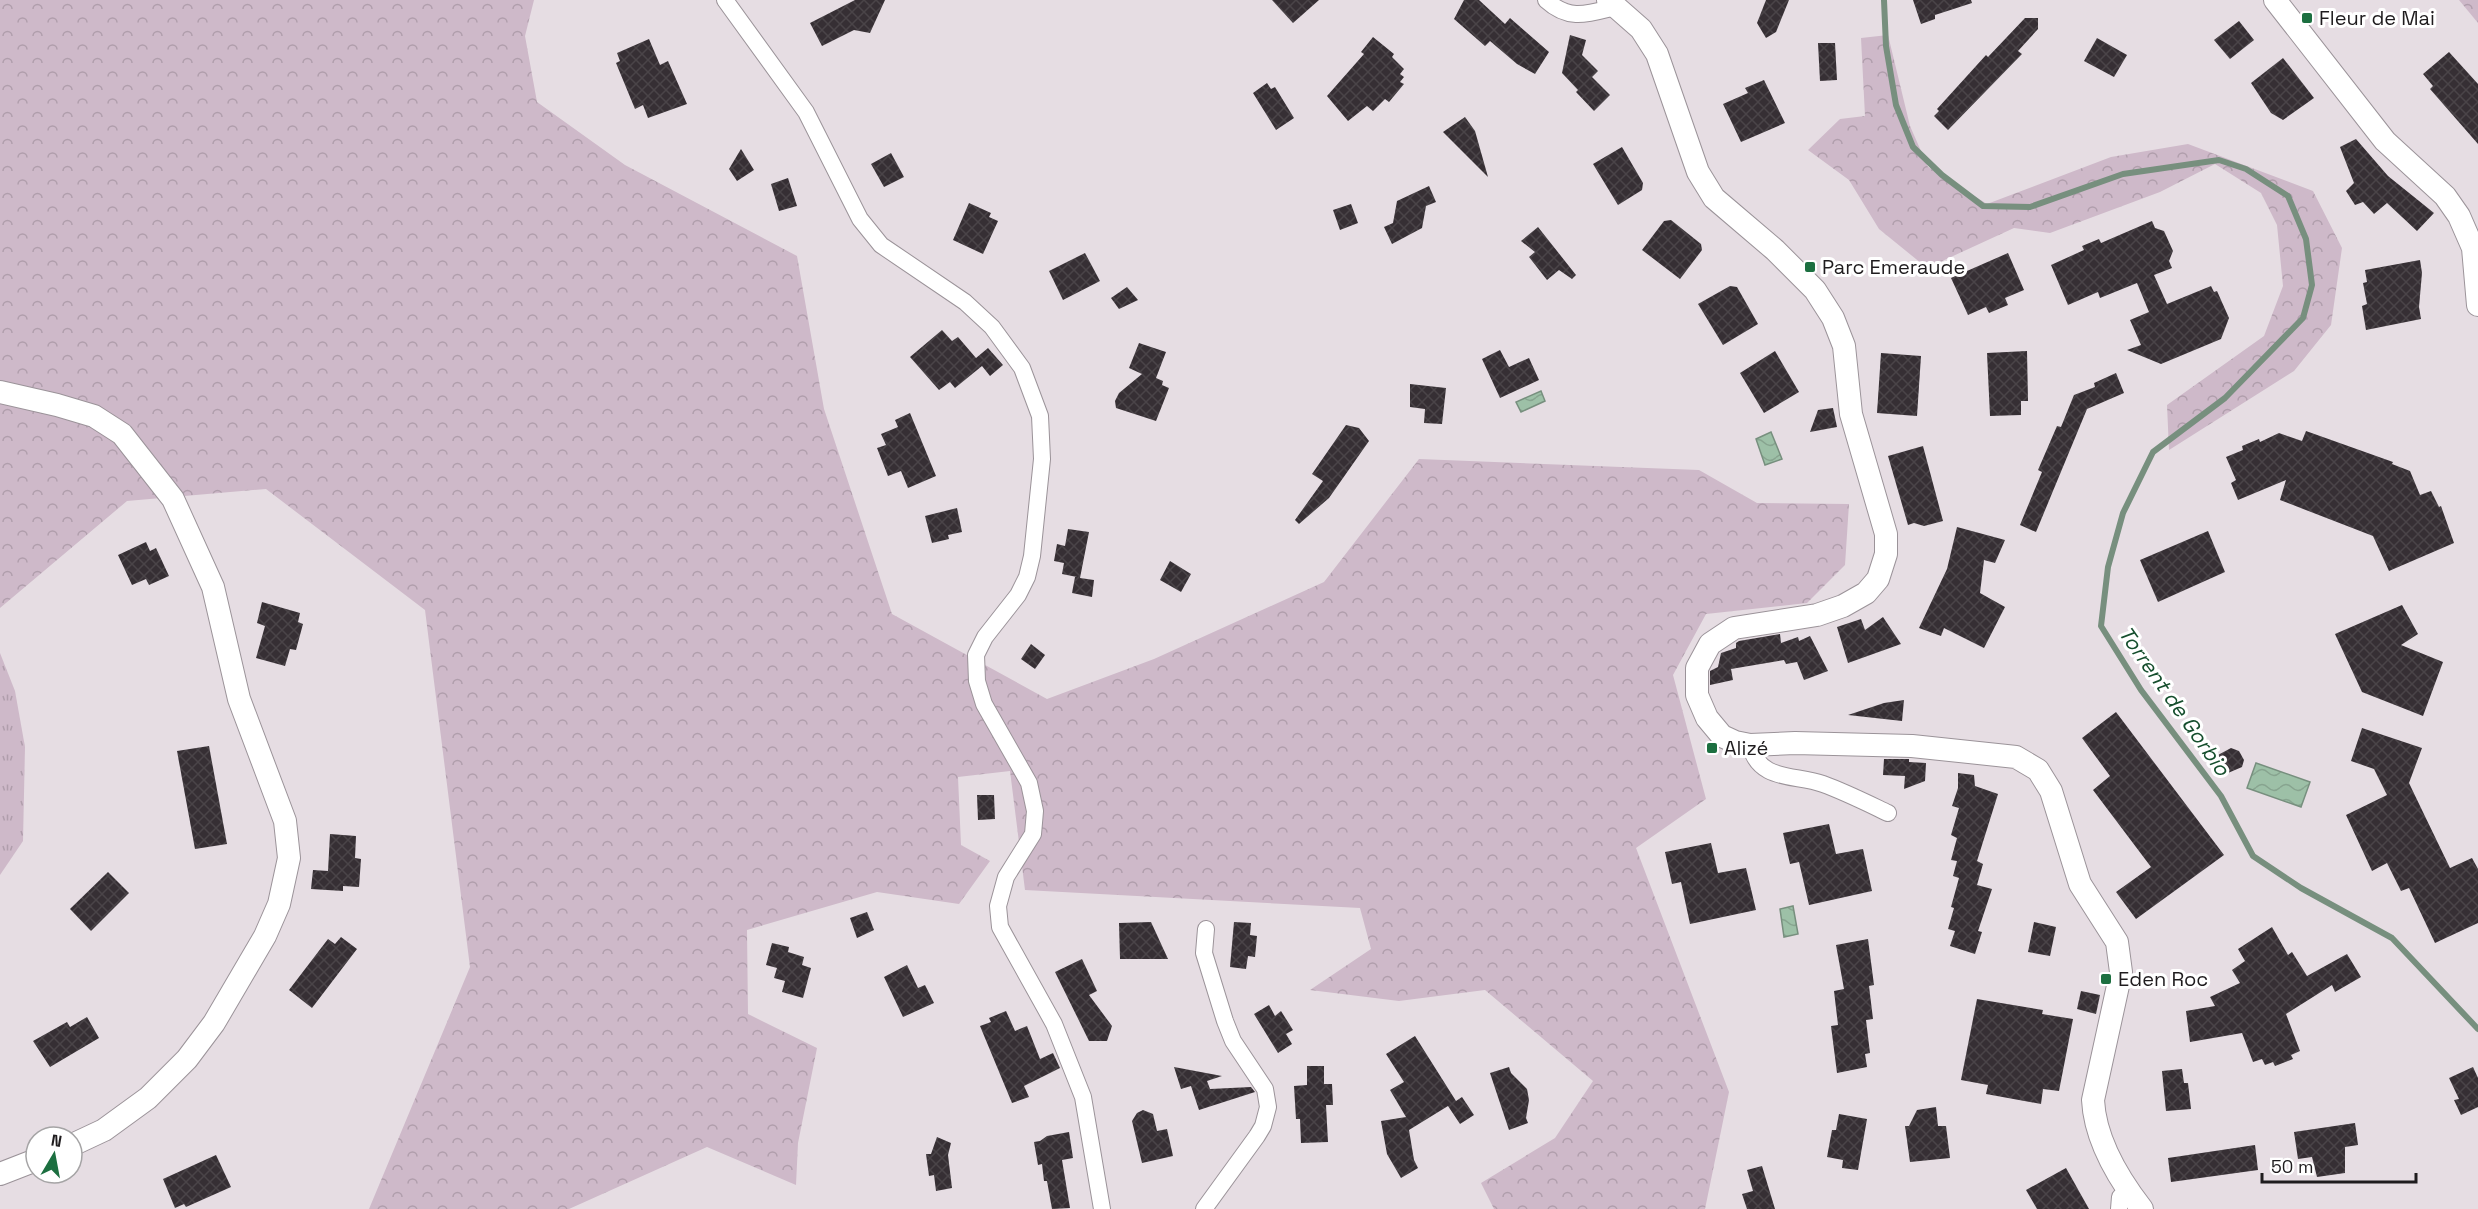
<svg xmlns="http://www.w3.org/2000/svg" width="2478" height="1209" font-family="'Space Grotesk',sans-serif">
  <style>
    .grass { fill: url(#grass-tufts) }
    .forest { fill: url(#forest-crowns) }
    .water { fill: url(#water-waves); stroke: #778f7e; stroke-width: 1.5 }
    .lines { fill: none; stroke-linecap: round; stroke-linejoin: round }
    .stream { stroke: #778f7e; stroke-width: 6 }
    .building { fill: url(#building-cross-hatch) }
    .street-casing { stroke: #9b9399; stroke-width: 18 }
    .secondary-casing { stroke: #9b9399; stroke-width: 24 }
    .street { stroke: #fff; stroke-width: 16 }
    .secondary { stroke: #fff; stroke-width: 22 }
    .poi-dot { fill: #1c6f40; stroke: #fff; stroke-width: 2 }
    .labels { text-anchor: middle; stroke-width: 6; stroke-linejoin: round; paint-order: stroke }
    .poi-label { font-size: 20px; fill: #1f1c1e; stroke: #fff; text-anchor: start }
    .water-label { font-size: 21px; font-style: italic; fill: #154e2d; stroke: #fff }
  </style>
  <defs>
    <pattern id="grass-tufts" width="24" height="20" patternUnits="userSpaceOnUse" patternTransform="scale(1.5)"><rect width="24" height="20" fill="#ceb9c9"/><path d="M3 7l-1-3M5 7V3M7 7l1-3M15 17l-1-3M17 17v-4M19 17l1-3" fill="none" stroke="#b09eac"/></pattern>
    <pattern id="forest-crowns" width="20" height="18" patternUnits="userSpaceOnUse" patternTransform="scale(1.5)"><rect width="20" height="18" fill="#ceb9c9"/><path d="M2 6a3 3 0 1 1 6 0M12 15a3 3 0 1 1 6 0" fill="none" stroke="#b09eac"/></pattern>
    <pattern id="water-waves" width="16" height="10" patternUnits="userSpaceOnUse" patternTransform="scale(1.5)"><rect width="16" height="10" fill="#9dc0a7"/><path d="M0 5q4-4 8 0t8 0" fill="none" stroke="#87a48f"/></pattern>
    <pattern id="building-cross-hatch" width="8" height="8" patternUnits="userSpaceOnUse" patternTransform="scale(1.5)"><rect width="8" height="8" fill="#362f34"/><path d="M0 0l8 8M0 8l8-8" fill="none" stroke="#4a4448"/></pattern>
  </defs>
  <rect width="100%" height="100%" fill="#e6dde3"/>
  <polygon class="grass" points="0,653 15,691 25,747 23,841 0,875"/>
  <g class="forest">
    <polygon points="0,0 534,0 525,36 537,102 625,165 797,256 824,409 892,614 1047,699 1154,659 1324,582 1419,459 1699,470 1757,503 1849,504 1845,565 1807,603 1706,614 1673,675 1706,799 1636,848 1729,1092 1705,1209 1494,1209 1481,1183 1555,1138 1593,1081 1485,990 1399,1001 1310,990 1371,949 1360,908 1025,890 1010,771 958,777 961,845 990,861 959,904 877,892 747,930 748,1014 817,1048 798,1143 796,1185 707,1147 569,1209 369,1209 470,967 425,610 266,489 127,501 0,608"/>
    <polygon points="2459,0 2478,0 2478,23"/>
    <polygon points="1888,35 1910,126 1928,167 1987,204 2111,157 2188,144 2313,191 2342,248 2331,325 2294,371 2169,450 2167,405 2264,336 2283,286 2277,225 2261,193 2215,164 2160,192 2050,233 2014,228 1927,268 1879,229 1849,180 1808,150 1840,119 1865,116 1861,38"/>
  </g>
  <g class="water">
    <polygon points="1541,391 1545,401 1521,412 1516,402"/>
    <polygon points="1771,432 1782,459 1765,465 1756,439"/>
    <polygon points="2256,763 2310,782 2301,807 2247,788"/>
    <polygon points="1793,906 1798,934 1784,937 1780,909"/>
  </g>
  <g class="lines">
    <polyline class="stream" points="1884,0 1886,46 1896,105 1913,147 1942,175 1983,206 2030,207 2123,174 2219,160 2246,169 2288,196 2306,239 2312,285 2303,318 2225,398 2153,452 2123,513 2108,567 2101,626 2141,690 2221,796 2253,856 2301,888 2392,938 2478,1029"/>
  </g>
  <g class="building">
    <polygon points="855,0 885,0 870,33 854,30 822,46 810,23"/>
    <polygon points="1272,0 1319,0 1293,23"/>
    <polygon points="1464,0 1479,0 1505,24 1510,18 1549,52 1535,74 1517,64 1490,41 1485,46 1454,19"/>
    <polygon points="1766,0 1789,0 1776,32 1766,38 1757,23"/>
    <polygon points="1913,0 1971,0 1972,3 1935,15 1935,19 1921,24"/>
    <polygon points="2025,18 2038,18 2038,29 2018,51 2022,54 1948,130 1934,116 1939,111 1937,109 1986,55 1988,57"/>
    <polygon points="2239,21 2254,40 2230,59 2214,40"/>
    <polygon points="1570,35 1586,40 1582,55 1598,71 1592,77 1610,95 1594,111 1576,92 1578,90 1562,73"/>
    <polygon points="1373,37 1394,54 1392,57 1404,69 1400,74 1404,77 1400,82 1404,84 1389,102 1385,99 1373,111 1367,106 1348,121 1327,96 1364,54 1361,52"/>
    <polygon points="2097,38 2127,55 2114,77 2084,61"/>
    <polygon points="649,39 660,65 668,61 687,104 648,118 643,105 635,109 616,63 620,61 617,53"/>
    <polygon points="1818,43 1835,43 1837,80 1820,81"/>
    <polygon points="2449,52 2478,84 2478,144 2430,89 2433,86 2423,74"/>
    <polygon points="2283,58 2314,98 2283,120 2271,113 2251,83"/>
    <polygon points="1764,80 1785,123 1741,142 1723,104 1748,93 1745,88"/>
    <polygon points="1267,83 1271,89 1275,87 1294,118 1276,130 1253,93"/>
    <polygon points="1465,117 1475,131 1488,177 1443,132"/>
    <polygon points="2356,139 2388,176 2434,213 2417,231 2387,203 2374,214 2363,202 2355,205 2346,191 2354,183 2340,147"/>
    <polygon points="1622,147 1643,183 1642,190 1618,205 1593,164"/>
    <polygon points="741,149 754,170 737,181 729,169"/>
    <polygon points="891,153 904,177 884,187 871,164"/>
    <polygon points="788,178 797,206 779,211 771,184"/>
    <polygon points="1429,186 1436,202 1426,206 1422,228 1392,244 1384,227 1393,223 1397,201"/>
    <polygon points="969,203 991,213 989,217 998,221 983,254 953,240"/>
    <polygon points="1351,204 1358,223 1340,230 1333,210"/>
    <polygon points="1671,220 1701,244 1702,250 1680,279 1642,250 1664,221"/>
    <polygon points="2152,221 2155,228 2164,231 2173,251 2169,261 2172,268 2154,275 2167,304 2211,286 2214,292 2217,291 2229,318 2221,339 2161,364 2127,350 2141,345 2130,320 2149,312 2137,283 2100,298 2098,292 2068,305 2051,265 2084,250 2082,246 2099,239 2101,243"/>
    <polygon points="1538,227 1576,275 1572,279 1559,270 1547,280 1529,257 1535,252 1521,241"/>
    <polygon points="1085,253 1100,281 1063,300 1049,271"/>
    <polygon points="2008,253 2024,290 2005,298 2008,305 1989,313 1986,307 1968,315 1951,278"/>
    <polygon points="2420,260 2422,273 2419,307 2421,319 2366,330 2362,306 2367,304 2363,283 2367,282 2365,270"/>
    <polygon points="1730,286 1737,287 1758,324 1723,345 1698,304"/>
    <polygon points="1127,287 1138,300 1119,309 1111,298"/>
    <polygon points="942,330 952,341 958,337 976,358 988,348 1003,365 990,376 982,366 955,388 950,382 939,390 910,357"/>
    <polygon points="1139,343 1166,352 1156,378 1163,381 1162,385 1169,388 1156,421 1116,408 1115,401 1119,393 1142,374 1129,368"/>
    <polygon points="1500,350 1509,367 1529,358 1539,380 1500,398 1482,359"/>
    <polygon points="1775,351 1799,392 1764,413 1740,373"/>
    <polygon points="2027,351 2028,401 2021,401 2021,415 1990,416 1987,353"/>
    <polygon points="1881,353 1921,356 1917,416 1877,413"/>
    <polygon points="2116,373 2124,393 2087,409 2036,532 2020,525 2042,472 2038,470 2057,426 2061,427 2074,395 2095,387 2094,383"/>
    <polygon points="1410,384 1446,388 1442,424 1424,423 1425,409 1410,407"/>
    <polygon points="1833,408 1837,427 1810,432 1818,410"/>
    <polygon points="910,413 936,476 908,488 901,471 888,476 877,448 886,445 881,434 898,427 895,420"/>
    <polygon points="1346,425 1359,428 1369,441 1329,498 1299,524 1295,520 1323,481 1312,474"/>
    <polygon points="2306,431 2393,462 2392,464 2410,471 2420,495 2431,491 2439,507 2441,506 2454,543 2389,571 2373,536 2280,500 2286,480 2238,500 2231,483 2236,480 2226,457 2243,450 2242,446 2259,439 2260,442 2279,433 2302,441"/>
    <polygon points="1923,446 1943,521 1924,526 1914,523 1908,525 1888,456"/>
    <polygon points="957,508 962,532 948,535 949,539 932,543 925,516"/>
    <polygon points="1957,527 2005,540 1995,563 1984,560 1980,593 2005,607 1984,648 1944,628 1941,636 1919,628 1947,569"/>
    <polygon points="1068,529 1089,532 1080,578 1094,580 1092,597 1072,593 1075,577 1077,577 1062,574 1064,563 1054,561 1057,544 1065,546"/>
    <polygon points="2208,531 2225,572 2158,602 2140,560"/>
    <polygon points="146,542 150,551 156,548 169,576 149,585 146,579 132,585 118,555"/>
    <polygon points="1170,561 1191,574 1181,592 1160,580"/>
    <polygon points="262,602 300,613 298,622 303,624 296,650 290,649 285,666 256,658 265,626 257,623"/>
    <polygon points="2402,605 2418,634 2401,645 2443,662 2423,716 2362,692 2335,634"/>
    <polygon points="1883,617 1901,644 1848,663 1837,627 1861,619 1865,630"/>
    <polygon points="1780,634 1781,643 1798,637 1799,641 1810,636 1828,671 1804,680 1797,662 1786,664 1784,660 1731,669 1733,680 1710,685 1710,671 1718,667 1721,653 1736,648 1736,643 1739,641"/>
    <polygon points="1031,644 1045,655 1035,669 1021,659"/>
    <polygon points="1904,700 1902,721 1848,715 1884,703"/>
    <polygon points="2116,712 2224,855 2136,919 2116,892 2151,867 2093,790 2110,776 2082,738"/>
    <polygon points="2362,728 2422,748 2409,783 2421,808 2450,868 2472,858 2478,869 2478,923 2435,943 2409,888 2401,891 2387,863 2372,871 2346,815 2387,795 2374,769 2351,761"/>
    <polygon points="209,746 227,844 195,849 177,751"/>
    <polygon points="2231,748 2239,751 2244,760 2242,767 2228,773 2218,755"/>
    <polygon points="1884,759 1909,759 1909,762 1926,763 1925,781 1904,789 1905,776 1883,775"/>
    <polygon points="1958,773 1974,775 1975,786 1998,794 1977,861 1983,864 1977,885 1992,889 1978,931 1982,932 1975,954 1950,946 1955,931 1948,929 1954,908 1951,907 1959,878 1953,876 1957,861 1951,860 1957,838 1951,835 1959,808 1952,806 1958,788"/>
    <polygon points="977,795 994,795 995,819 978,820"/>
    <polygon points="1829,824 1836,854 1863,849 1872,891 1809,905 1799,862 1790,864 1783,833"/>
    <polygon points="330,834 356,836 355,858 361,859 359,887 343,886 343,891 311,889 313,870 328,871"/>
    <polygon points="1711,843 1718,873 1746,868 1756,910 1690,924 1681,882 1672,884 1665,852"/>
    <polygon points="108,872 129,893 91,931 70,909"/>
    <polygon points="867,912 874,930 857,938 850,918"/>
    <polygon points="1151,922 1168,959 1120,959 1119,923"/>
    <polygon points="1234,922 1251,923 1250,935 1257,936 1255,957 1248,956 1246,969 1230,967"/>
    <polygon points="2034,922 2056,927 2050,956 2028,952"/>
    <polygon points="2272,927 2288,955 2292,952 2307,976 2347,954 2361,977 2335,992 2332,985 2286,1014 2300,1051 2291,1055 2293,1059 2275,1066 2273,1062 2265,1065 2262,1059 2253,1062 2242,1033 2190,1042 2186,1011 2215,1006 2210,997 2240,983 2232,970 2245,961 2238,949"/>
    <polygon points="341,937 357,949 312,1008 289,990 328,939 335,944"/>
    <polygon points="1868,939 1874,985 1869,986 1873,1019 1866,1020 1870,1053 1865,1054 1867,1067 1837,1073 1831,1026 1838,1025 1834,991 1844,989 1836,945"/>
    <polygon points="772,943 789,947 788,952 804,957 802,965 811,968 803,998 782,992 785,981 774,978 777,968 766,965"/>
    <polygon points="1082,959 1097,991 1089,995 1112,1026 1107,1041 1089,1041 1055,972"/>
    <polygon points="907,965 918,988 925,985 934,1003 903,1017 884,977"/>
    <polygon points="2081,991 2100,995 2096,1014 2077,1009"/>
    <polygon points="1977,999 2043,1010 2042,1014 2073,1019 2059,1091 2043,1089 2041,1104 1986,1094 1988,1085 1961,1080"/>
    <polygon points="1269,1005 1275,1016 1281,1011 1293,1030 1286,1034 1292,1044 1278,1053 1254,1014"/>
    <polygon points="1006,1011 1015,1031 1027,1026 1040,1059 1053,1053 1060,1068 1024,1086 1029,1097 1012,1103 980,1026 991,1022 989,1018"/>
    <polygon points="87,1017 99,1038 50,1067 33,1041 67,1022 70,1027"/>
    <polygon points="1415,1036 1456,1101 1462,1097 1474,1115 1460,1124 1448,1106 1409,1130 1414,1160 1418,1168 1401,1178 1387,1154 1381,1121 1406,1117 1390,1090 1404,1082 1386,1054"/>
    <polygon points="1307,1066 1324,1066 1324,1084 1332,1084 1333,1105 1326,1105 1328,1142 1301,1143 1300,1119 1296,1119 1294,1086 1307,1085"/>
    <polygon points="1174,1067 1222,1076 1207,1081 1210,1089 1251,1087 1255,1092 1199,1110 1191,1086 1181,1089"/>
    <polygon points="1509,1067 1511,1073 1527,1089 1529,1100 1526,1118 1528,1123 1509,1130 1490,1073"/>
    <polygon points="2473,1067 2478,1078 2478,1107 2461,1115 2454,1100 2459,1099 2449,1078"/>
    <polygon points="2182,1069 2184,1083 2188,1083 2191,1109 2166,1111 2162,1071"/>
    <polygon points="1936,1107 1938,1126 1946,1126 1950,1158 1910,1162 1905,1126 1909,1126 1917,1110"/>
    <polygon points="1143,1110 1153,1114 1157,1131 1167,1129 1173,1156 1142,1163 1132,1121 1137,1113"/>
    <polygon points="1839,1114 1867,1119 1858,1170 1842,1168 1843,1160 1827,1157 1832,1130 1836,1130"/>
    <polygon points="2355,1123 2358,1145 2345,1147 2345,1173 2317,1177 2312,1157 2298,1159 2294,1132"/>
    <polygon points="1069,1132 1073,1158 1062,1160 1070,1208 1052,1209 1047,1181 1044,1181 1042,1164 1038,1165 1034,1142 1040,1141 1047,1136"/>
    <polygon points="937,1137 951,1143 948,1155 952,1188 936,1191 934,1175 929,1176 926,1154 931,1154"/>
    <polygon points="2255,1145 2258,1170 2171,1182 2168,1158"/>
    <polygon points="216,1155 231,1187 186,1207 184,1204 175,1208 163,1179"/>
    <polygon points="1762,1166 1775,1209 1747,1209 1742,1194 1753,1191 1747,1170"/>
    <polygon points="2066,1168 2089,1209 2037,1209 2026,1190"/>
  </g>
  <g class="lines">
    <g class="street-casing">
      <g id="street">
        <polyline points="725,0 806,112 860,219 881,245 965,302 992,327 1022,368 1040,416 1042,459 1032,556 1027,577 1018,595 985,637 976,655 977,681 984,704 1029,783 1035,811 1033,834 1006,877 998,906 1000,927 1054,1024 1083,1097 1102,1209"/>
        <path d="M1546,0C1569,21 1587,14 1615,7"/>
        <path d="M1750,745C1759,782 1795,774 1823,784C1845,792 1867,803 1888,813"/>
        <polyline points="1204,1209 1257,1136 1263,1126 1268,1107 1265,1089 1233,1041 1225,1021 1204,953 1206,929"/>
        <polyline points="2119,1209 2120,1197 2128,1190"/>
      </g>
    </g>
    <g class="secondary-casing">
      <g id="secondary">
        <path d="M1608,0L1641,29L1657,54L1698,172L1714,198L1775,250L1815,290L1833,318L1844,346L1851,414L1886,534V554L1878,579L1866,593L1843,606L1817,615L1734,628L1710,644L1697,668V695L1707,718L1722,736L1735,742L1750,745L1795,743L1912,746L2016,757L2038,770L2051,791L2080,884L2117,942L2121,972L2093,1100C2095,1140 2118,1178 2142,1209"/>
        <polyline points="2275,0 2385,141 2445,196 2459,216 2473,248 2478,305"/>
        <polyline points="0,392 57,405 94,416 122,434 173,499 213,587 239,699 285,821 289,858 279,904 265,936 214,1023 187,1059 148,1098 104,1130 72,1145"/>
        <polyline points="0,1174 36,1160"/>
      </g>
    </g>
    <use href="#street" class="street"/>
    <use href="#secondary" class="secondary"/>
  </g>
  <g class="poi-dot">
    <rect x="2301" y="12" width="12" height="12" rx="3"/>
    <rect x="1804" y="261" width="12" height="12" rx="3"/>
    <rect x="1706" y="742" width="12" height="12" rx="3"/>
    <rect x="2100" y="973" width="12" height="12" rx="3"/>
  </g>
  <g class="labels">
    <g class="poi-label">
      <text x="2319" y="25">Fleur de Mai</text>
      <text x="1822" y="274">Parc Emeraude</text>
      <text x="1724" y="755">Alizé</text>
      <text x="2118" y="986">Eden Roc</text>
    </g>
    <g class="water-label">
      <text transform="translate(2174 701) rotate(55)" y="7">Torrent de Gorbio</text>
    </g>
  </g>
  <g transform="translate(54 1155) rotate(10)"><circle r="28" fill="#ffffff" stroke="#a5a4a5" stroke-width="1.5"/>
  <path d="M0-4.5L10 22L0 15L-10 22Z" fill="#1c6f40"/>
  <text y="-9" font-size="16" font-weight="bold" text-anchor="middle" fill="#1f1c1e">N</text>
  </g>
  <path d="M2262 1173v9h154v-9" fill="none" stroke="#1f1c1e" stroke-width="3"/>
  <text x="2271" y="1173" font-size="18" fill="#1f1c1e" stroke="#ffffff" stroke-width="4.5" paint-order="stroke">50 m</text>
</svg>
